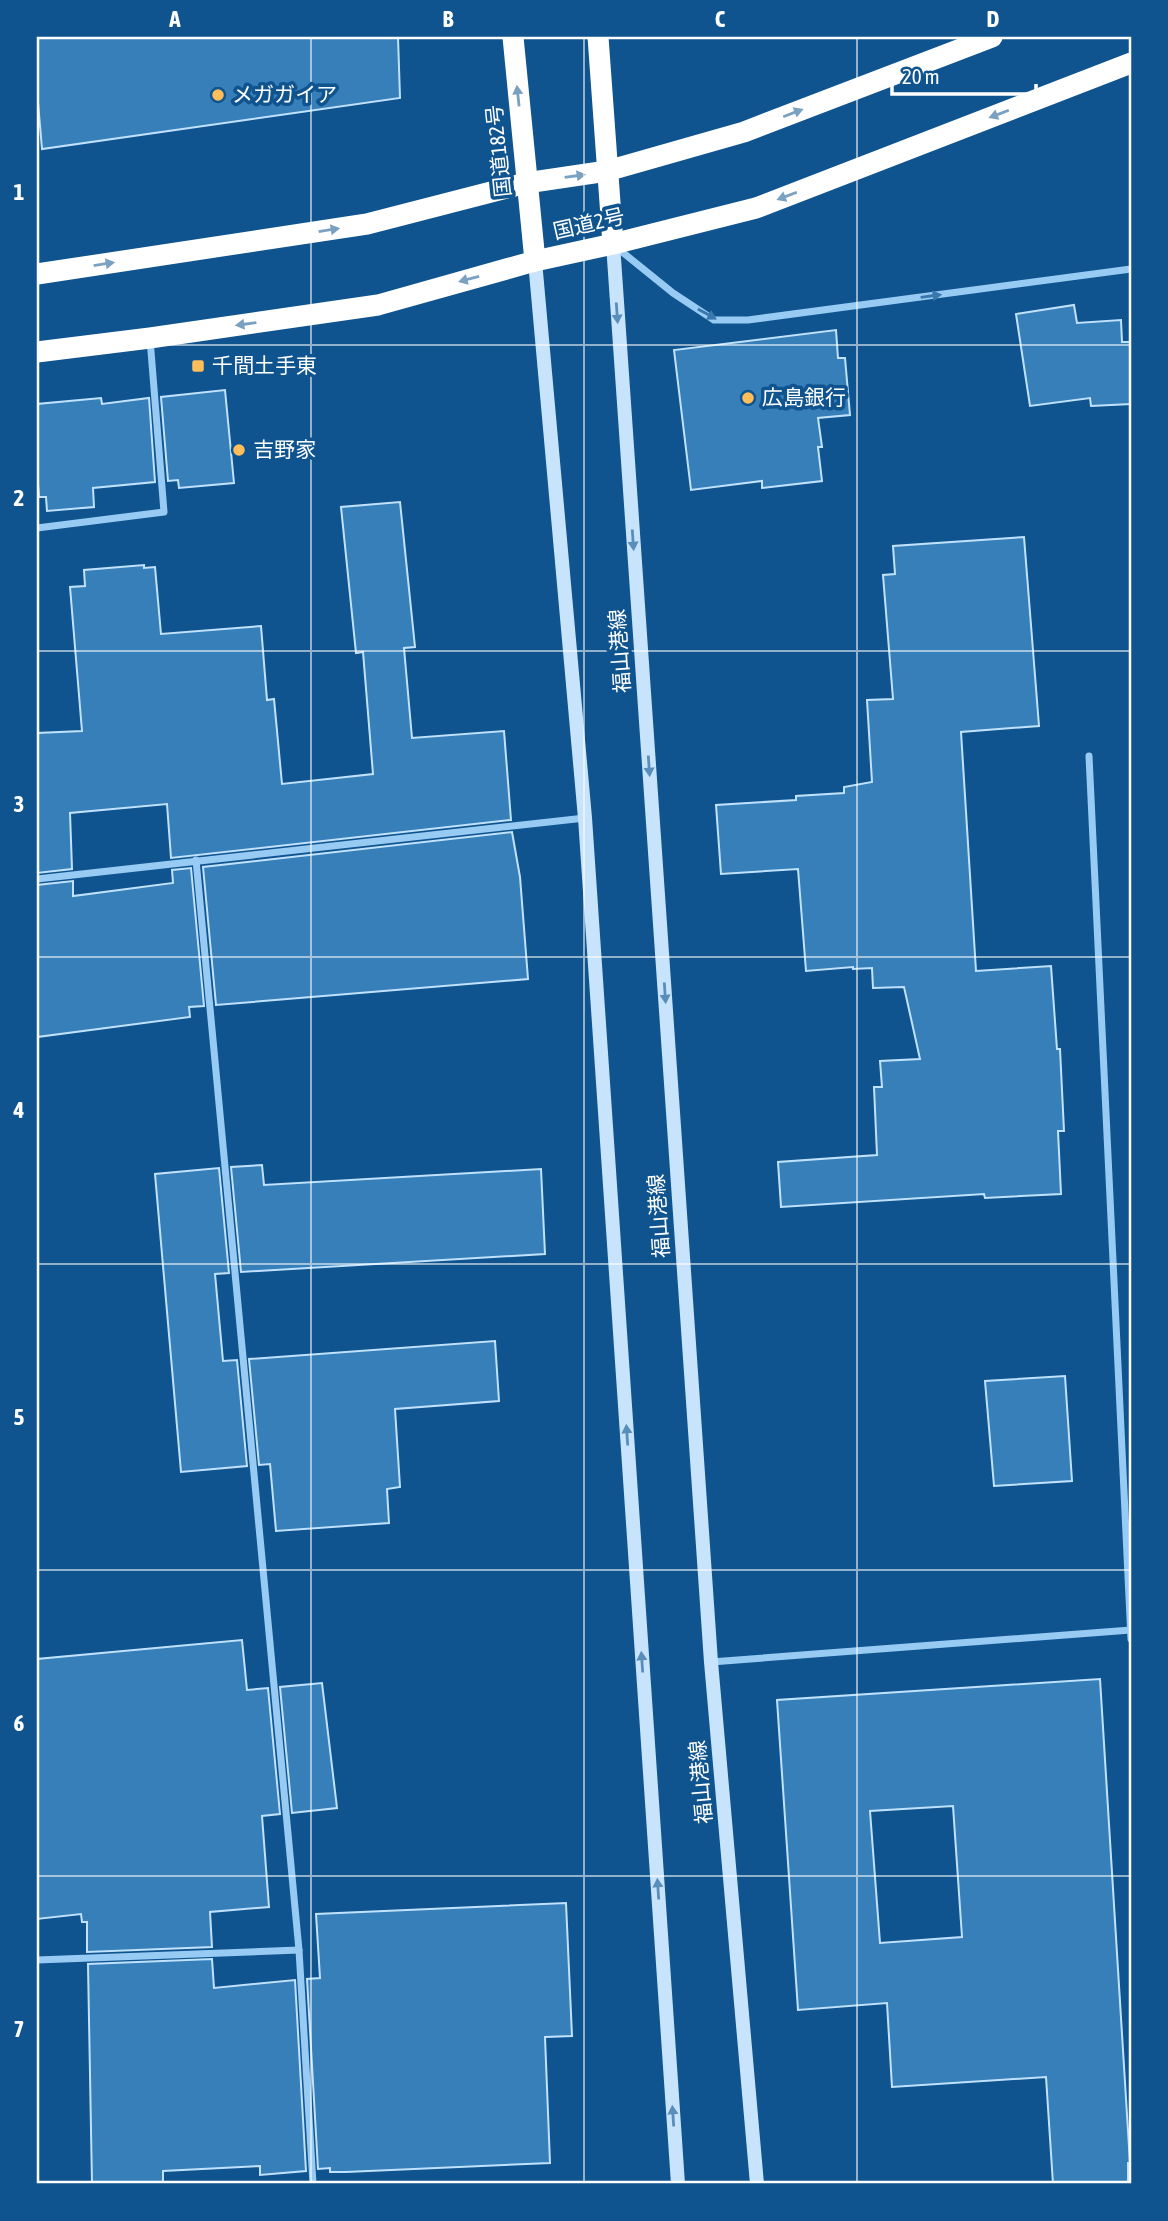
<svg xmlns="http://www.w3.org/2000/svg" width="1168" height="2221" font-family="'Asap Condensed','Noto Sans JP',sans-serif">
  <style>
    .building { fill: #377fb9; stroke: #c0e2fe; stroke-width: 2; fill-rule: evenodd }
    .lines { fill: none; stroke-linecap: round; stroke-linejoin: round }
    .street { stroke: #98cbf3; stroke-width: 7 }
    .secondary { stroke: #c8e4fd; stroke-width: 14 }
    .highway { stroke: #fff; stroke-width: 21 }
    .oneway { fill: #7ba1c1 }
    .oneway2 { fill: #3878ad }
    .oneway3 { fill: #598ebb }
    .grid { fill: none; stroke: #fff; stroke-width: 2; stroke-opacity: 0.55 }
    .poi-dot { fill: #ffbe5a; stroke: #0f548f; stroke-width: 2.5 }
    .labels { text-anchor: middle; stroke-width: 7; stroke-linejoin: round; paint-order: stroke }
    .poi-label { font-size: 21px; fill: #fff; stroke: #0f548f; text-anchor: start }
    .street-label { font-size: 21px; fill: #fff; stroke: #0f548f }
    .neatline { fill: none; stroke: #fff; stroke-width: 2.5 }
    .grid-label { font-size: 23px; text-anchor: middle; font-weight: bold; fill: #fff }
  </style>
  <rect width="100%" height="100%" fill="#0f548f"/>
  <g class="building">
    <polygon points="37,37 398,37 400,98 42,149 37,91"/>
    <polygon points="1074,305 1077,323 1121,320 1122,342 1131,342 1131,404 1091,406 1090,398 1030,406 1016,314"/>
    <polygon points="836,330 838,358 845,358 850,415 818,418 822,447 818,447 822,481 762,488 762,481 691,490 674,350"/>
    <polygon points="225,390 234,483 179,488 178,480 168,481 161,397"/>
    <polygon points="101,398 102,404 149,398 155,482 93,488 94,507 47,511 46,497 39,497 37,470 37,404"/>
    <polygon points="400,502 415,647 404,648 412,738 504,731 511,820 171,858 167,804 70,813 72,869 37,873 37,733 82,731 70,587 85,586 84,570 144,565 144,568 155,567 161,634 261,626 267,700 274,699 282,784 373,774 363,652 356,653 341,507"/>
    <polygon points="1024,537 1039,726 961,732 976,971 1051,966 1057,1049 1060,1049 1064,1131 1058,1131 1061,1194 985,1198 984,1194 781,1207 778,1162 877,1155 874,1087 882,1087 880,1061 920,1059 904,987 873,988 872,968 853,969 853,967 806,971 798,869 721,874 716,805 796,800 796,796 844,793 844,787 872,782 867,700 893,699 883,575 895,574 893,546"/>
    <polygon points="512,832 520,877 528,979 216,1005 203,867"/>
    <polygon points="191,868 204,1006 189,1007 190,1017 37,1037 37,885 73,881 73,896 173,883 172,870"/>
    <polygon points="262,1165 264,1185 541,1169 545,1254 241,1272 231,1167"/>
    <polygon points="219,1168 229,1273 215,1274 223,1361 237,1360 247,1466 181,1472 155,1174"/>
    <polygon points="495,1341 499,1401 395,1409 400,1487 387,1489 389,1523 276,1531 270,1464 259,1465 249,1359"/>
    <polygon points="1065,1376 1072,1481 994,1486 985,1381"/>
    <polygon points="242,1640 247,1690 268,1688 280,1814 262,1816 269,1907 210,1912 212,1947 87,1952 87,1922 82,1922 81,1914 37,1919 37,1659"/>
    <path d="M1100,1679L1130,2163H1128V2184H1053L1046,2077L892,2087L887,2003L798,2010L777,1700ZM953,1806L962,1937L880,1943L870,1811Z"/>
    <polygon points="322,1683 337,1808 292,1813 280,1687"/>
    <polygon points="566,1903 572,2036 545,2037 550,2163 346,2172 330,2172 330,2168 318,2169 307,1979 320,1978 316,1914"/>
    <polygon points="212,1959 214,1988 295,1980 306,2171 260,2175 260,2166 163,2171 163,2184 92,2184 88,1964"/>
  </g>
  <g class="lines">
    <g class="street">
      <polyline points="616,247 673,293 714,320 748,320 1131,269"/>
      <polyline points="37,528 164,512 150,339"/>
      <polyline points="1089,756 1131,1639"/>
      <polyline points="196,860 299,1950 313,2184"/>
      <polyline points="37,879 585,818"/>
      <polyline points="711,1662 1131,1630"/>
      <polyline points="37,1960 299,1950"/>
    </g>
    <g class="secondary">
      <polyline points="613,244 711,1662 757,2184"/>
      <polyline points="535,261 585,818 678,2184"/>
    </g>
    <g class="highway">
      <polyline points="513,37 535,261"/>
      <polyline points="598,37 613,244"/>
      <polyline points="37,274 367,224 526,183 607,171 744,132 992,37"/>
      <polyline points="37,352 150,338 378,305 535,261 613,244 756,208 1131,63"/>
    </g>
  </g>
  <defs><path id="oneway-solid" d="M-6-.8H1V-3.2L6.5 0L1 3.2V.8H-6Z" transform="scale(1.75)"/></defs>
  <g class="oneway">
    <use href="#oneway-solid" transform="translate(518 96) rotate(-96)"/>
    <use href="#oneway-solid" transform="translate(793 113) rotate(-21)"/>
    <use href="#oneway-solid" transform="translate(999 114) rotate(159)"/>
    <use href="#oneway-solid" transform="translate(575 176) rotate(-8)"/>
    <use href="#oneway-solid" transform="translate(787 196) rotate(159)"/>
    <use href="#oneway-solid" transform="translate(329 230) rotate(-9)"/>
    <use href="#oneway-solid" transform="translate(104 264) rotate(-9)"/>
    <use href="#oneway-solid" transform="translate(469 279) rotate(165)"/>
    <use href="#oneway-solid" transform="translate(246 324) rotate(172)"/>
  </g>
  <g class="oneway2">
    <use href="#oneway-solid" transform="translate(931 296) rotate(-8)"/>
    <use href="#oneway-solid" transform="translate(707 314) rotate(29)"/>
  </g>
  <g class="oneway3">
    <use href="#oneway-solid" transform="translate(617 313) rotate(86)"/>
    <use href="#oneway-solid" transform="translate(633 540) rotate(86)"/>
    <use href="#oneway-solid" transform="translate(649 766) rotate(86)"/>
    <use href="#oneway-solid" transform="translate(665 993) rotate(86)"/>
    <use href="#oneway-solid" transform="translate(627 1435) rotate(-94)"/>
    <use href="#oneway-solid" transform="translate(642 1662) rotate(-94)"/>
    <use href="#oneway-solid" transform="translate(658 1889) rotate(-94)"/>
    <use href="#oneway-solid" transform="translate(673 2116) rotate(-94)"/>
  </g>
  <path class="grid" d="M311,37V2184M584,37V2184M857,37V2184M37,345H1131M37,651H1131M37,957H1131M37,1264H1131M37,1570H1131M37,1876H1131"/>
  <g class="poi-dot">
    <circle cx="218" cy="95" r="7"/>
    <rect x="191" y="359" width="14" height="14" rx="3.5"/>
    <circle cx="748" cy="398" r="7"/>
    <circle cx="239" cy="450" r="7"/>
  </g>
  <g class="labels">
    <g class="poi-label">
      <text x="232" y="102">メガガイア</text>
      <text x="212" y="373">千間土手東</text>
      <text x="762" y="405">広島銀行</text>
      <text x="253" y="457">吉野家</text>
    </g>
    <g class="street-label">
      <text transform="translate(499 151) rotate(-96)" y="7">国道182号</text>
      <text transform="translate(589 224) rotate(-13)" y="7">国道2号</text>
      <text transform="translate(620 651) rotate(-94)" y="7">福山港線</text>
      <text transform="translate(659 1216) rotate(-94)" y="7">福山港線</text>
      <text transform="translate(701 1782) rotate(-95)" y="7">福山港線</text>
    </g>
  </g>
  <rect width="1168" height="2221" fill="none" stroke="#0f548f" stroke-width="77"/>
  <path d="M892 84v10h144v-10" fill="none" stroke="#ffffff" stroke-width="3.5"/>
  <text x="902" y="84" font-size="21" fill="#ffffff" stroke="#0f548f" stroke-width="5" paint-order="stroke">20 m</text>
  <rect x="38" y="38" width="1092" height="2144" class="neatline"/>
  <g class="grid-label">
    <text x="175" y="27">A</text>
    <text x="448" y="27">B</text>
    <text x="720" y="27">C</text>
    <text x="993" y="27">D</text>
    <text x="19" y="200">1</text>
    <text x="19" y="506">2</text>
    <text x="19" y="812">3</text>
    <text x="19" y="1118">4</text>
    <text x="19" y="1425">5</text>
    <text x="19" y="1731">6</text>
    <text x="19" y="2037">7</text>
  </g>
</svg>
